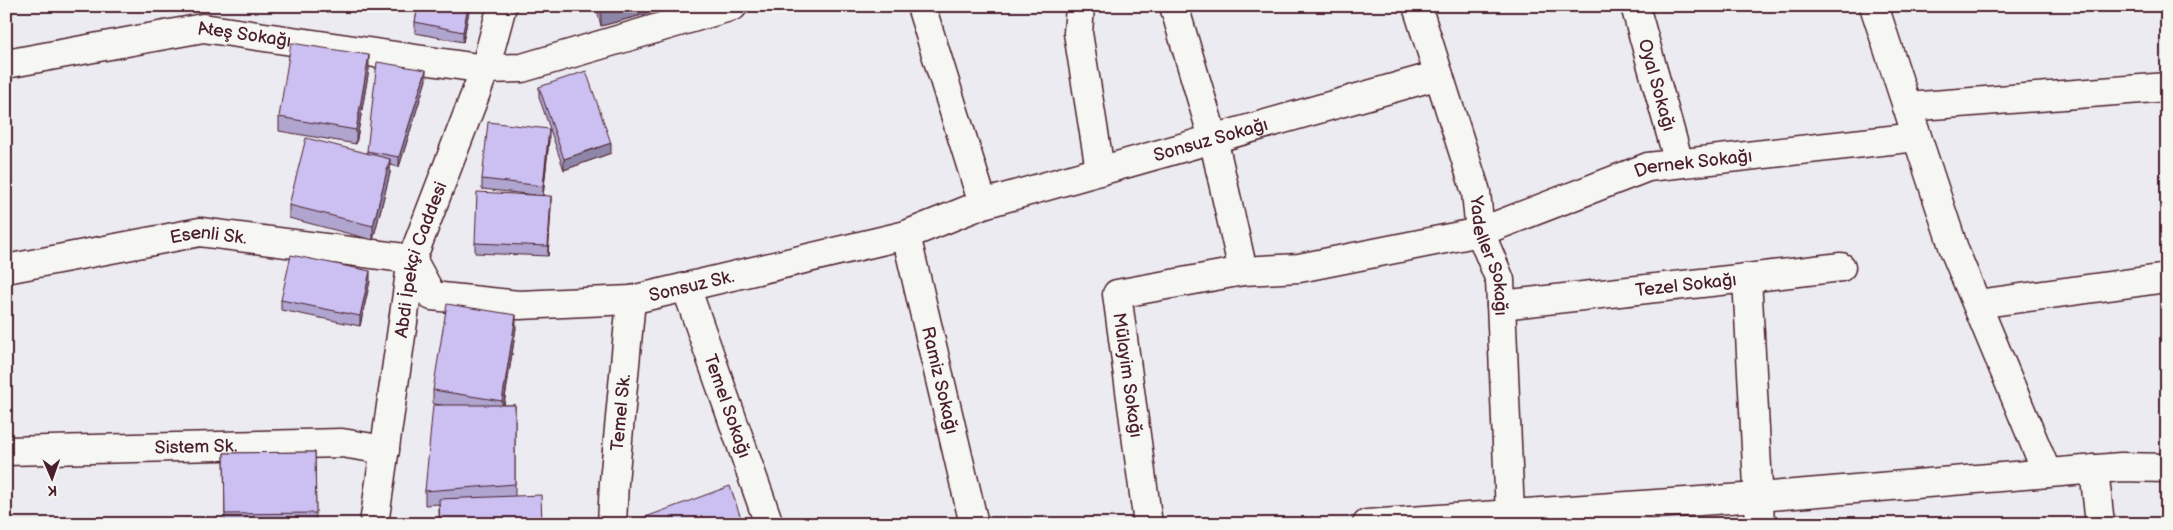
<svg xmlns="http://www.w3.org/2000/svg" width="2173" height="530" font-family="'Balsamiq Sans',sans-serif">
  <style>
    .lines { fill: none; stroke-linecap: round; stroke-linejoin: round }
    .minor-casing { stroke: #4a1f2b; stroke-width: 31 }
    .major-casing { stroke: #4a1f2b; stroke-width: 31 }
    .minor { stroke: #f6f6f2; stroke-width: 28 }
    .major { stroke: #f6f6f2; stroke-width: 28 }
    .wall { fill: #afa5cf; stroke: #4a1f2b }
    .shaded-wall { fill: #8e86a9; stroke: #4a1f2b }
    .building { fill: #cbc0f1; stroke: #4a1f2b }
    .labels { text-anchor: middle; stroke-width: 5; stroke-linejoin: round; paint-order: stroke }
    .street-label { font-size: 18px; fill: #4a1f2b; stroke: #f6f6f2 }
  </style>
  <rect width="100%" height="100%" fill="#edebf2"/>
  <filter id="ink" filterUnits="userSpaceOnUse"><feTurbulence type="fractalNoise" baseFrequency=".02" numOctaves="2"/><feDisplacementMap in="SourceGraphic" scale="10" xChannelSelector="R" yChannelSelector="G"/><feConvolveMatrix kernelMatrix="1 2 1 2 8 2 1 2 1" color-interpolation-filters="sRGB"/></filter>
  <g filter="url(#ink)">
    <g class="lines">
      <g class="minor-casing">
        <g id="minor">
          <polyline points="921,6 983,204"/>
          <polyline points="1080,6 1078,33 1100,170"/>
          <path id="s1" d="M1174,6L1213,138L1243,271L1299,268L1480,232L1648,167L1917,137"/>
          <path id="s2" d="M1417,6L1476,192L1480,232L1500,280L1510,514"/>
          <path id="s3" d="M1635,6L1679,163"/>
          <polyline points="1874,6 1955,252 2047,473"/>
          <path id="s4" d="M6,64L203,28L485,69L522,68L733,6"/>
          <polyline points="1907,107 2167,87"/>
          <path id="s5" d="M906,235L974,524"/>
          <path id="s6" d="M6,269L200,232L412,259L432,296L519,305L631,300L906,235L983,204L1439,75"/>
          <polyline points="1747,278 1841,267"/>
          <path id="s7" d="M686,287L769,524"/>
          <polyline points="1977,304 2167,278"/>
          <path id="s8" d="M1501,305L1747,278L1760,524"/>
          <path id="s9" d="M6,451L342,443L385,450"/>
          <polyline points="2094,469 2100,524"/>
          <path id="s10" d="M612,524L614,482L631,300"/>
          <polyline points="1148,524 1117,294 1243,271"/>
          <polyline points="1367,524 1758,497 2121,467 2167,468"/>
        </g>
      </g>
      <g class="major-casing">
        <g id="major">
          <path id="s11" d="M374,524L412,259L485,69L502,6"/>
        </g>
      </g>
      <use href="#minor" class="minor"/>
      <use href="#major" class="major"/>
    </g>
    <g class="wall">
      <polygon points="418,6 470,6 463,42 415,33 415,22"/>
      <polygon points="596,6 676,6 601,26"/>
      <polygon points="369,69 356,144 279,131 279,117"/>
      <polygon points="426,80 399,167 390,165 390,173 373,240 289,218 289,205 367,153 367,151"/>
      <polygon points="539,87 611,153 564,170 539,97"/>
      <polygon points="549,140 543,196 551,206 548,256 475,253 475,243 535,195 482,189 482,179"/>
      <polygon points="370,281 360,326 281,310 281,300"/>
      <polygon points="516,328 504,405 515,405 515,496 542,524 439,524 439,504 425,505 425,491 442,405 433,404 433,390"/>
      <polygon points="315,452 316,524 225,524 224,453"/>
    </g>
    <g class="shaded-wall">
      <polygon points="468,6 470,6 463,42 463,32"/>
      <polygon points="624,6 676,6 601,26 601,12"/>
      <polygon points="369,55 369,69 356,144 356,130"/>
      <polygon points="426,70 426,80 399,167 399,157"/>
      <polygon points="549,129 549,140 543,196 543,186"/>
      <polygon points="611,143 611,153 564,170 564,159"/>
      <polygon points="390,159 390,173 373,240 373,226"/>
      <polygon points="551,196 551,206 548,256 548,246"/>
      <polygon points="370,271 370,281 360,326 360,316"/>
      <polygon points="516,315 516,328 502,415 502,401"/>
    </g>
    <g class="building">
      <polygon points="418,6 468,6 463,32 415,22"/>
      <polygon points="600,6 624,6 601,12"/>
      <polygon points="291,43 369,55 356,130 279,117"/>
      <polygon points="377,62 426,70 399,157 367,151"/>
      <polygon points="586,71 611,143 564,159 539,87"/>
      <polygon points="488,122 549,129 543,186 482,179"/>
      <polygon points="306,138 390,159 373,226 289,205"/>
      <polygon points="477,192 551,196 548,246 475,243"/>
      <polygon points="291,255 370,271 360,316 281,300"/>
      <polygon points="447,304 516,315 502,401 433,390"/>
      <polygon points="433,405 515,405 515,484 425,491"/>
      <polygon points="315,452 316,513 225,514 224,453"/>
      <polygon points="730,486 743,524 632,524 632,522"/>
      <polygon points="541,495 542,524 440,524 439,499"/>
    </g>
  </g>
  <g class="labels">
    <g class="street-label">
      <text dy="6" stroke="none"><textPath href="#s4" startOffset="242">Ateş Sokağı</textPath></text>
      <text dy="6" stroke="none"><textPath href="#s3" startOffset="82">Oyal Sokağı</textPath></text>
      <text dy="6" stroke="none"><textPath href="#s6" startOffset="1255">Sonsuz Sokağı</textPath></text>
      <text dy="6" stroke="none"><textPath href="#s1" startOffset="740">Dernek Sokağı</textPath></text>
      <text dy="6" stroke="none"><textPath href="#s6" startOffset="206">Esenli Sk.</textPath></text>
      <text dy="6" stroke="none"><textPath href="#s2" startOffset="261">Yadeller Sokağı</textPath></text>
      <text dy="6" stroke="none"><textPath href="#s11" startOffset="269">Abdi İpekçi Caddesi</textPath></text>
      <text dy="6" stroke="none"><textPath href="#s8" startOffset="186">Tezel Sokağı</textPath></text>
      <text dy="6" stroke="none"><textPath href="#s6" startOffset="715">Sonsuz Sk.</textPath></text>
      <text transform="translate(1128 375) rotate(82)" y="6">Mülayim Sokağı</text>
      <text dy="6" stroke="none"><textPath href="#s5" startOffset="149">Ramiz Sokağı</textPath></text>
      <text dy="6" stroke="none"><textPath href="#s7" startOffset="126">Temel Sokağı</textPath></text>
      <text dy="6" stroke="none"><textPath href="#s10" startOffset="112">Temel Sk.</textPath></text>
      <text dy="6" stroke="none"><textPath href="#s9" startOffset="190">Sistem Sk.</textPath></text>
    </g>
  </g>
  <rect width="2173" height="530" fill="none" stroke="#f6f6f2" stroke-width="25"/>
  <rect x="12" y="12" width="2148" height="505" fill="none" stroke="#4a1f2b" stroke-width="2" filter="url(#ink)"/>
  <g transform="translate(52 478) rotate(178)" stroke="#f6f6f2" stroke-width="4" paint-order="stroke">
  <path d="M0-4L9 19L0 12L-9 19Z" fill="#4a1f2b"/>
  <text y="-8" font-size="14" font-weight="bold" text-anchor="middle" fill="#4a1f2b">K</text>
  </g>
</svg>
